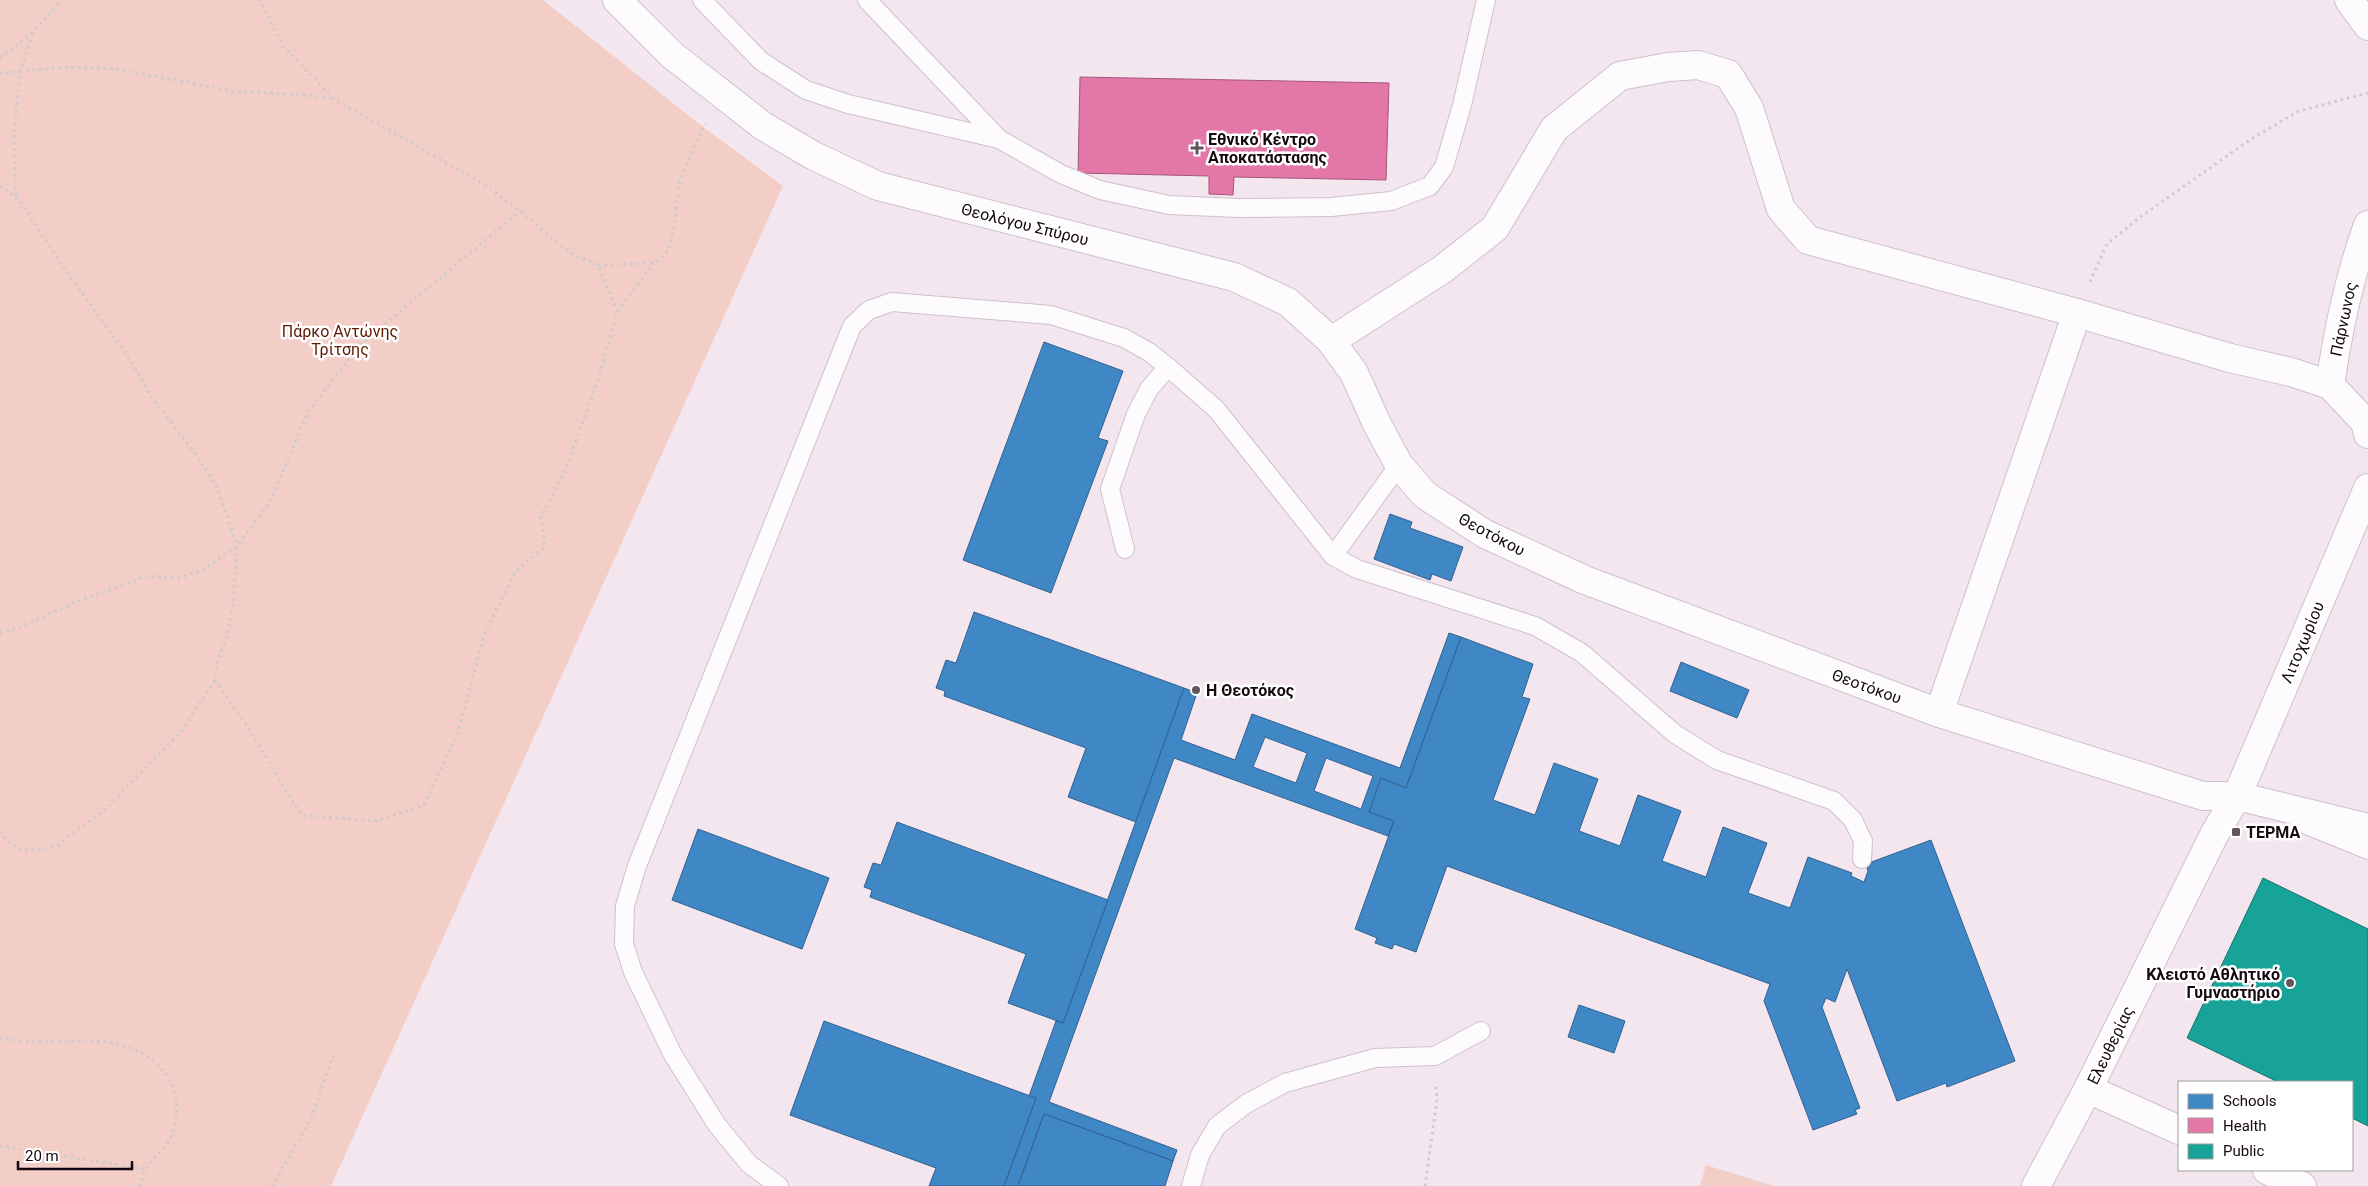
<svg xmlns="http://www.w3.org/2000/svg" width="2368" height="1186" font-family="Roboto,sans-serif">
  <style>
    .green { fill: #f3cec7 }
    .schools { fill: #3f88c5; stroke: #32618f; fill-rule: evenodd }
    .health { fill: #e377a8; stroke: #a5557a }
    .public { fill: #17a398; stroke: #16746f }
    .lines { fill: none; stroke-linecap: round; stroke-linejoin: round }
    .lane-casing { stroke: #cfc1ca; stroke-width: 20 }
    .street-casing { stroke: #cfc1ca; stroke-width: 30 }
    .path { stroke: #cfcacd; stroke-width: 3; stroke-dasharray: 2.5 4; stroke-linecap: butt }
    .lane { stroke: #fdfbfd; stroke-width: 18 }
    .street { stroke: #fdfbfd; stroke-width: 28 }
    .poi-dot { fill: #62555e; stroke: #fff; stroke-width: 2 }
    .labels { text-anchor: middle; stroke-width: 5; stroke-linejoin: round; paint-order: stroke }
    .poi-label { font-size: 16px; font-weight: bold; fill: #140710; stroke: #fff; text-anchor: start }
    .street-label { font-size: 16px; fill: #140710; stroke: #fff }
    .park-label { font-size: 16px; fill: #5e1900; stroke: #fff }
  </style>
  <rect width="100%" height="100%" fill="#f4e6ef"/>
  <g class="green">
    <polygon points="0,0 543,0 703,127 783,186 331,1186 0,1186"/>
    <polygon points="1706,1165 1774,1186 1700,1186"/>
  </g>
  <g class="schools">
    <polygon points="1044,342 1123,371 1098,438 1108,441 1051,593 963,560"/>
    <polygon points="1390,514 1412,522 1410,528 1463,547 1451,581 1432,574 1430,580 1374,559"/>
    <polygon points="974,612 1184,688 1136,822 1068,797 1086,748 944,696 945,691 936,688 946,660 956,663"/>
    <path d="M1449,633L1461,637L1406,788L1381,778L1369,812L1394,821L1388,836L1174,758L1049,1102L1177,1150L1173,1161L1044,1114L1018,1186H1004L1036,1098L1029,1096L1056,1021L1063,1023L1184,688L1197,693L1181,740L1235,760L1252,714L1400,768ZM1265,737L1307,753L1296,783L1253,767ZM1326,758L1373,776L1361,809L1314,791Z"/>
    <polygon points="1461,637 1533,664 1522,697 1530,699 1493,800 1535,815 1554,763 1598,779 1579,831 1620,846 1638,795 1681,811 1662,861 1706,877 1723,827 1767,843 1748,893 1790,908 1808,857 1852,873 1851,876 1864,882 1868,871 1866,864 1931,840 2015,1061 1947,1087 1946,1083 1897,1101 1847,969 1835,1002 1826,998 1822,1007 1860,1108 1855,1110 1857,1114 1813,1130 1764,1001 1770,984 1447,866 1416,952 1394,944 1392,949 1375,943 1377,938 1355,929 1394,821 1369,812 1381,778 1406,788"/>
    <polygon points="1681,662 1749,690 1737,718 1670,691"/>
    <polygon points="897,822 1108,900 1063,1023 1008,1003 1026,954 870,897 872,890 864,887 873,863 881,865"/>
    <polygon points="698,829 829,878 802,949 672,900"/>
    <polygon points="1579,1005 1625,1021 1614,1053 1568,1037"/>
    <polygon points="824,1021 1036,1098 1004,1186 929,1186 936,1168 790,1115"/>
    <polygon points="1044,1114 1173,1161 1165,1186 1018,1186"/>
  </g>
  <polygon class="health" points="1080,77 1389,83 1386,180 1234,177 1233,195 1209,194 1209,176 1078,173"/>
  <polygon class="public" points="2263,878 2368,929 2368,1126 2352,1118 2352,1082 2278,1082 2187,1038"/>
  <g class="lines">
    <g class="lane-casing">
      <g id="lane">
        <polyline points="702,0 761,61 806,90 848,104 999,139 1061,174 1100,190 1169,205 1239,208 1331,207 1391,201 1430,186 1444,167 1462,105 1486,0"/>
        <polyline points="867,0 999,139"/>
        <polyline points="1125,549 1110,489 1136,414 1149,389 1168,367 1216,409 1333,556 1357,569 1535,626 1582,653 1675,734 1717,760 1834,801 1853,820 1863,841 1862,859"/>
        <polyline points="1333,556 1399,465"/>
        <polyline points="2299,822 2368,850"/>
        <polyline points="779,1186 749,1164 717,1125 673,1055 633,972 624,944 625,906 637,866 852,326 869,310 892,302 1051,315 1124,338 1149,352 1168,367"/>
        <polyline points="1191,1186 1200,1155 1217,1126 1246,1104 1285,1083 1375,1058 1435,1056 1481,1031"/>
      </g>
    </g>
    <g class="street-casing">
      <g id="street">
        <polyline points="617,0 672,55 763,126 814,156 878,186 1234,277 1288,302 1331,341 1354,373 1377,424 1399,465 1425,495 1485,534 1585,580 1939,713 2203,796 2237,796 2368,828"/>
        <polyline points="2349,0 2368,26"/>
        <polyline points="1331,341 1443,269 1495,228 1554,129 1620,76 1668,67 1698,65 1728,74 1749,108 1781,209 1808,240 2077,313 2230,358 2291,372 2330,385 2365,422 2368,434"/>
        <path d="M2330,385C2338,330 2349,277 2368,225"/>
        <polyline points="1939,713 2077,313"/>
        <polyline points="2088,1089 2179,1130"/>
        <polyline points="2267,1170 2302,1186"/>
        <polyline points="2036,1186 2088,1089 2215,833 2237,796 2368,488"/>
      </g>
    </g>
    <g class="path">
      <polyline points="0,58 30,35 62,0"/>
      <polyline points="0,73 67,67 117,69 238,92 298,94 334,99"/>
      <polyline points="0,186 20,201 64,268 132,362 150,395 197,456 217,487 237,546 233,605 227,637 218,659 215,680 183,729 108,807 58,845 38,850 23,850 11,844 0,833"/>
      <polyline points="16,196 14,137 20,72 34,30"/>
      <polyline points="598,265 654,263 668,251 674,229 679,183 703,127 706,124"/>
      <polyline points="2090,282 2107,244 2139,218 2251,139 2299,111 2368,93"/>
      <polyline points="618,311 654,263"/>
      <polyline points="0,633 23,626 75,602 148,576 179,578 202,570 237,546 270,502 308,412 361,344 520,211"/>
      <polyline points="215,680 247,726 301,815 375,821 424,805 458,733 484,635 515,572 545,547 541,517 567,466 599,377 617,311 598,265 573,254 558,243 520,211 485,185 334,99 283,46 260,0"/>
      <path d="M0,1038C55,1051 124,1021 165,1073C177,1088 179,1109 174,1128C171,1144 155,1155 146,1168C143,1173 142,1180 140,1186"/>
      <polyline points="0,1146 145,1169"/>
      <polyline points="272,1186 311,1119 333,1055"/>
      <polyline points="1425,1186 1437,1099 1436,1084"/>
    </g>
    <use href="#lane" class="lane"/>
    <use href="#street" class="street"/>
  </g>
  <g class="poi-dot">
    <path d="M1194.5 140.5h5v5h5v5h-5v5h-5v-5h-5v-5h5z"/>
    <circle cx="1196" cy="690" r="5"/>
    <rect x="2231" y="827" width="10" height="10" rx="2.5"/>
    <circle cx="2290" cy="983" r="5"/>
  </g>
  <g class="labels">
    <g class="poi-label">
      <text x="1208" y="145">Εθνικό Κέντρο<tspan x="1208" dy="18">Αποκατάστασης</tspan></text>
      <text x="1206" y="696">Η Θεοτόκος</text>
      <text x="2246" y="838">ΤΕΡΜΑ</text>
      <text x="2280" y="980" text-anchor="end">Κλειστό Αθλητικό<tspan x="2280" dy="18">Γυμναστήριο</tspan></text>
    </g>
    <g class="street-label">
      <text transform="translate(1025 224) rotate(14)" y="6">Θεολόγου Σπύρου</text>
      <text transform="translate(2343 319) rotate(-78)" y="6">Πάρνωνος</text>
      <text transform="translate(1492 534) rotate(28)" y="6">Θεοτόκου</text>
      <text transform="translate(2302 642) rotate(-67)" y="6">Λιτοχωρίου</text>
      <text transform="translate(1867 686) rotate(20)" y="6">Θεοτόκου</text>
      <text transform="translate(2110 1045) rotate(-64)" y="6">Ελευθερίας</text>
    </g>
    <g class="park-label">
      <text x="340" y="337">Πάρκο Αντώνης<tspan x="340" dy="18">Τρίτσης</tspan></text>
    </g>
  </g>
  <rect x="2178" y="1081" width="175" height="90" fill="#ffffff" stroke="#a19c9f"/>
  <rect x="2188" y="1094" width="25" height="15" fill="#3f88c5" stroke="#a19c9f"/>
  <text x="2223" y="1106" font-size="15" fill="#140710">Schools</text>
  <rect x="2188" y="1118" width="25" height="15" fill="#e377a8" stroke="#a19c9f"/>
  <text x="2223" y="1131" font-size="15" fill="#140710">Health</text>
  <rect x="2188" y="1144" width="25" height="15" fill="#17a398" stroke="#a19c9f"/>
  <text x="2223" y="1156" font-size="15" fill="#140710">Public</text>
  <path d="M18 1161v8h114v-8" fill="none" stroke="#140710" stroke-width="2.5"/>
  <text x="25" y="1161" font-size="15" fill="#140710" stroke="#ffffff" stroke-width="4" paint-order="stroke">20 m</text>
</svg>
